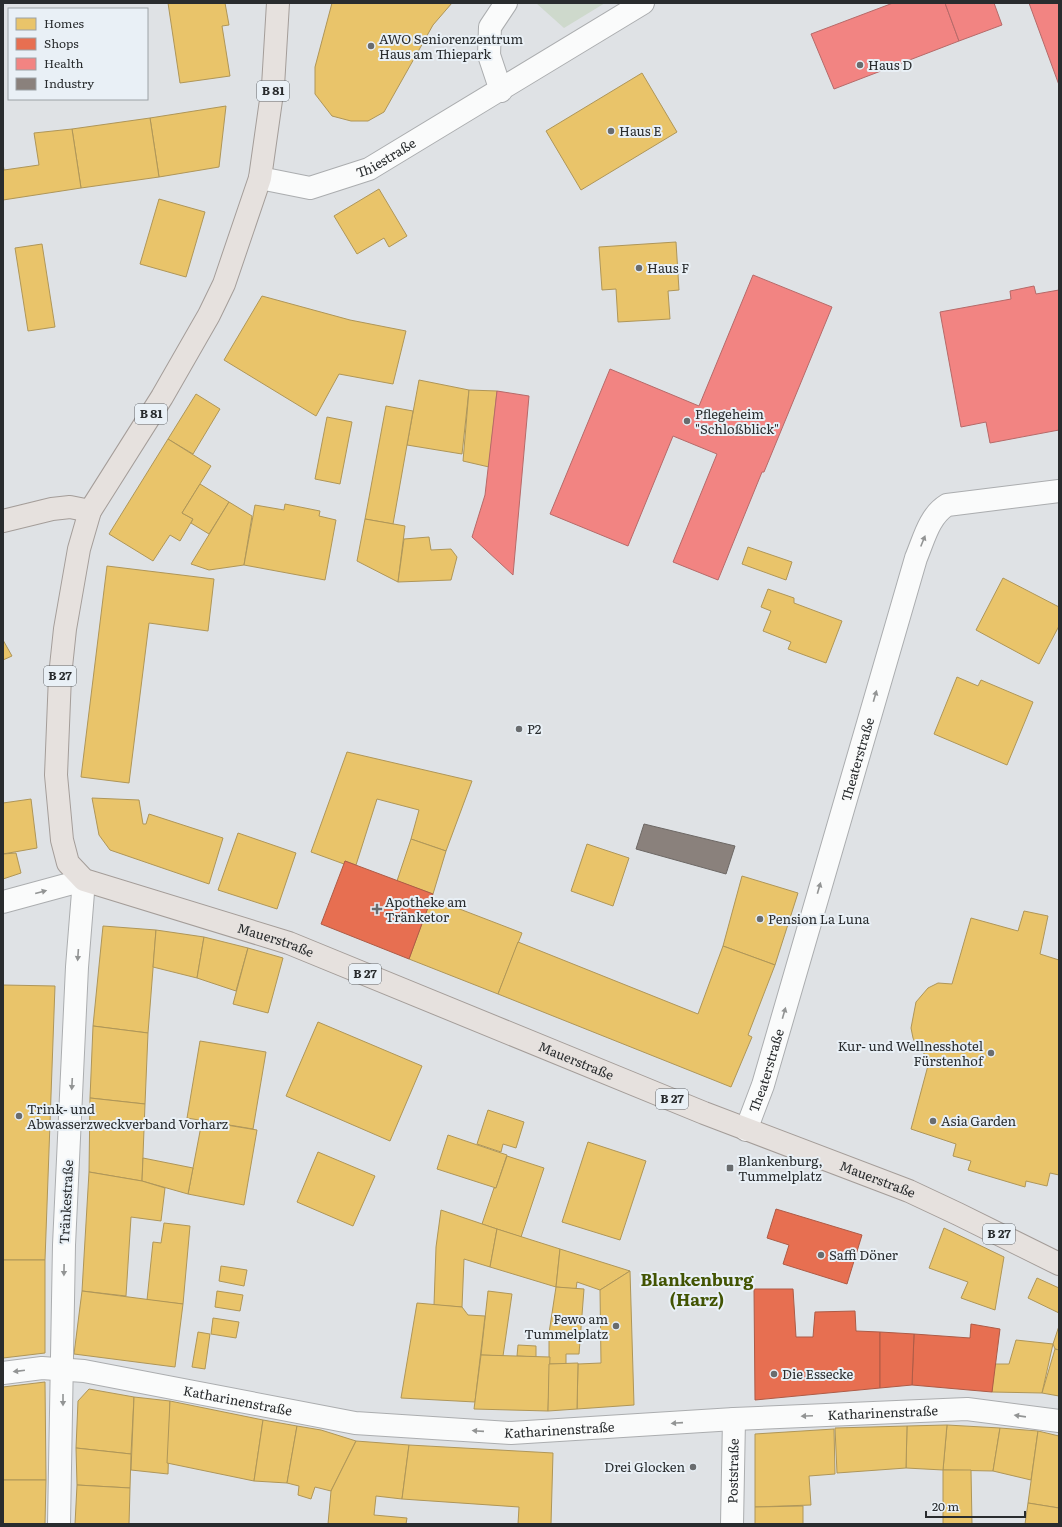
<svg xmlns="http://www.w3.org/2000/svg" width="1062" height="1527" font-family="Literata,serif">
  <style>
    .green { fill: #ced9cc }
    .homes { fill: #e9c46a; stroke: #af9658 }
    .shops { fill: #e76f51; stroke: #ae5b46 }
    .health { fill: #f28482; stroke: #b66a69 }
    .industry { fill: #8a817c; stroke: #6d6865 }
    .lines { fill: none; stroke-linecap: round; stroke-linejoin: round }
    .minor-casing { stroke: #abadaf; stroke-width: 24 }
    .major-casing { stroke: #a49d99; stroke-width: 24 }
    .minor { stroke: #fafbfb; stroke-width: 22 }
    .major { stroke: #e6e1de; stroke-width: 22 }
    .oneway { fill: #929494 }
    .poi-dot { fill: #696c6e; stroke: #e9f0f6; stroke-width: 1.5 }
    .labels { text-anchor: middle; stroke-width: 4; stroke-linejoin: round; paint-order: stroke }
    .shield { fill: #e9f0f6; stroke: #63676a; stroke-width: 1 }
    .shield-label { font-size: 12px; font-weight: bold; fill: #292c2e }
    .poi-label { font-size: 13px; fill: #292c2e; stroke: #e9f0f6; text-anchor: start }
    .street-label { font-size: 13px; fill: #292c2e; stroke: #e9f0f6 }
    .district-label { font-size: 17px; font-weight: bold; fill: #425403; stroke: #e9f0f6 }
  </style>
  <rect width="100%" height="100%" fill="#dfe2e5"/>
  <polygon class="green" points="536,3 605,3 564,28"/>
  <g class="homes">
    <polygon points="168,3 225,3 229,25 222,26 230,76 180,83"/>
    <polygon points="332,3 452,3 433,25 384,112 368,121 351,121 332,116 315,94 315,67"/>
    <polygon points="642,73 677,132 581,190 546,131"/>
    <polygon points="226,106 219,167 159,177 150,118"/>
    <polygon points="150,118 159,177 81,188 72,129"/>
    <polygon points="72,129 81,188 3,200 3,163 4,170 39,165 34,133"/>
    <polygon points="379,189 407,236 389,247 384,238 357,254 334,216"/>
    <polygon points="159,199 205,212 186,277 140,264"/>
    <polygon points="676,242 679,290 668,291 670,319 618,322 616,289 602,290 599,247"/>
    <polygon points="42,244 55,327 28,331 15,248"/>
    <polygon points="262,296 350,320 406,331 393,384 339,374 316,416 224,360"/>
    <polygon points="419,380 469,390 462,454 407,445"/>
    <polygon points="469,390 497,391 489,467 463,461"/>
    <polygon points="196,394 220,409 193,454 168,439"/>
    <polygon points="386,406 413,411 393,524 365,519"/>
    <polygon points="327,417 352,422 340,484 315,479"/>
    <polygon points="168,439 211,466 182,513 193,519 180,541 170,535 153,561 109,534"/>
    <polygon points="200,484 229,502 209,534 191,523 193,519 182,513"/>
    <polygon points="229,502 252,516 244,565 209,570 191,564"/>
    <polygon points="285,504 320,511 319,516 336,520 325,580 244,565 255,505 284,510"/>
    <polygon points="365,519 405,526 398,582 357,561"/>
    <polygon points="429,537 431,550 451,549 457,557 451,580 398,582 404,539"/>
    <polygon points="748,547 792,562 786,580 742,564"/>
    <polygon points="107,566 214,579 208,631 149,623 129,783 81,777"/>
    <polygon points="1003,578 1059,607 1059,626 1039,664 976,630"/>
    <polygon points="768,589 794,598 794,603 842,621 826,663 788,649 791,642 763,631 771,611 761,607"/>
    <polygon points="3,640 12,656 3,660"/>
    <polygon points="957,677 978,686 981,680 1033,702 1007,765 934,734"/>
    <polygon points="347,752 472,781 446,851 411,839 419,810 377,799 356,865 345,861 344,864 311,852"/>
    <polygon points="92,798 139,800 143,824 146,824 149,814 223,838 209,884 110,850 99,835"/>
    <polygon points="31,799 37,848 3,854 3,803"/>
    <polygon points="238,833 296,853 277,909 218,890"/>
    <polygon points="411,839 446,851 433,894 397,881"/>
    <polygon points="587,844 629,858 613,906 571,891"/>
    <polygon points="16,853 21,873 3,879 3,854"/>
    <polygon points="742,876 798,893 775,965 723,946"/>
    <polygon points="431,898 522,933 498,994 409,959"/>
    <polygon points="1024,911 1048,916 1040,954 1059,960 1059,1175 1050,1173 1047,1186 1026,1181 1025,1187 968,1170 971,1161 953,1156 956,1144 911,1129 930,1058 918,1049 913,1038 911,1028 916,1002 928,988 938,983 952,984 971,918 1018,931"/>
    <polygon points="103,926 156,930 148,1033 93,1026"/>
    <polygon points="156,930 204,937 197,978 153,967"/>
    <polygon points="204,937 248,948 236,991 197,978"/>
    <polygon points="518,942 698,1014 723,946 775,965 748,1035 752,1037 731,1087 498,994"/>
    <polygon points="248,948 283,958 268,1013 233,1004"/>
    <polygon points="3,985 55,986 45,1260 3,1260"/>
    <polygon points="318,1022 422,1066 390,1141 286,1096"/>
    <polygon points="93,1026 148,1033 145,1104 90,1098"/>
    <polygon points="200,1041 266,1052 253,1129 187,1118"/>
    <polygon points="90,1098 145,1104 142,1181 89,1172"/>
    <polygon points="488,1110 524,1122 516,1148 503,1144 501,1152 477,1144"/>
    <polygon points="202,1121 257,1130 244,1205 188,1194"/>
    <polygon points="448,1135 507,1155 496,1188 437,1169"/>
    <polygon points="588,1142 646,1161 620,1240 562,1222"/>
    <polygon points="318,1152 375,1176 353,1226 297,1202"/>
    <polygon points="507,1156 544,1168 521,1237 482,1224 494,1188 496,1188"/>
    <polygon points="143,1158 193,1168 188,1194 142,1181"/>
    <polygon points="89,1172 142,1181 165,1188 161,1221 131,1217 126,1296 82,1291"/>
    <polygon points="441,1210 497,1229 490,1267 464,1259 462,1307 434,1305 436,1247"/>
    <polygon points="164,1223 190,1226 183,1304 147,1300 153,1242 161,1243"/>
    <polygon points="944,1228 1004,1257 995,1310 961,1298 968,1282 929,1268"/>
    <polygon points="497,1229 560,1249 556,1287 490,1267"/>
    <polygon points="560,1249 630,1271 600,1290 577,1282 576,1289 556,1287"/>
    <polygon points="3,1260 45,1260 45,1353 3,1358"/>
    <polygon points="221,1266 247,1270 244,1286 219,1281"/>
    <polygon points="630,1271 634,1405 577,1409 578,1364 601,1363 600,1290"/>
    <polygon points="1037,1278 1059,1288 1059,1313 1028,1298"/>
    <polygon points="556,1287 584,1289 579,1354 566,1354 566,1364 549,1364 549,1333"/>
    <polygon points="82,1291 183,1304 175,1367 74,1354"/>
    <polygon points="217,1291 243,1295 240,1311 215,1307"/>
    <polygon points="488,1291 512,1294 503,1356 481,1355"/>
    <polygon points="417,1303 462,1307 468,1315 485,1316 475,1402 401,1398"/>
    <polygon points="213,1318 239,1322 236,1338 211,1334"/>
    <polygon points="1059,1326 1059,1350 1055,1349 1053,1344"/>
    <polygon points="198,1332 210,1334 205,1369 192,1367"/>
    <polygon points="1016,1340 1053,1344 1042,1393 992,1392 994,1364 1009,1364"/>
    <polygon points="518,1345 536,1346 536,1357 517,1356"/>
    <polygon points="1055,1349 1059,1350 1059,1396 1042,1393"/>
    <polygon points="481,1355 550,1357 548,1411 474,1409"/>
    <polygon points="578,1363 577,1409 548,1411 549,1364"/>
    <polygon points="45,1382 46,1480 3,1480 3,1387"/>
    <polygon points="89,1389 134,1397 131,1454 76,1448 78,1401"/>
    <polygon points="134,1397 170,1401 168,1474 131,1470"/>
    <polygon points="170,1401 263,1420 254,1481 167,1463"/>
    <polygon points="263,1420 297,1426 287,1483 254,1481"/>
    <polygon points="947,1425 1000,1428 993,1471 943,1470"/>
    <polygon points="947,1425 943,1470 906,1468 907,1426"/>
    <polygon points="297,1426 321,1430 356,1441 331,1491 315,1487 311,1499 298,1495 299,1486 287,1483"/>
    <polygon points="907,1426 906,1468 837,1473 835,1428"/>
    <polygon points="1000,1428 1038,1431 1031,1480 993,1471"/>
    <polygon points="834,1429 835,1474 809,1476 811,1505 755,1507 755,1434"/>
    <polygon points="1038,1431 1059,1436 1059,1508 1028,1503"/>
    <polygon points="356,1441 409,1445 402,1499 376,1496 374,1515 407,1518 406,1524 328,1524 331,1491"/>
    <polygon points="409,1445 553,1453 551,1524 518,1524 519,1507 402,1499"/>
    <polygon points="76,1448 131,1454 130,1488 77,1485"/>
    <polygon points="943,1470 971,1470 972,1524 943,1524"/>
    <polygon points="3,1480 46,1480 45,1524 3,1524"/>
    <polygon points="77,1485 130,1488 129,1524 75,1524"/>
    <polygon points="1028,1503 1059,1508 1059,1524 1025,1524"/>
    <polygon points="803,1506 803,1524 755,1524 755,1507"/>
  </g>
  <g class="shops">
    <polygon points="345,861 433,894 409,959 321,924"/>
    <polygon points="776,1209 862,1235 847,1284 783,1264 789,1245 767,1238"/>
    <polygon points="754,1289 793,1289 796,1337 813,1337 815,1312 855,1311 856,1331 880,1332 880,1388 755,1400"/>
    <polygon points="971,1324 1000,1329 992,1392 912,1385 914,1334 970,1338"/>
    <polygon points="880,1332 914,1334 912,1385 880,1388"/>
  </g>
  <g class="health">
    <polygon points="893,3 945,3 959,41 834,89 811,34"/>
    <polygon points="945,3 994,3 1002,25 959,41"/>
    <polygon points="1029,3 1059,3 1059,85"/>
    <polygon points="753,275 832,307 764,472 762,472 718,580 673,562 717,454 673,436 628,546 550,514 610,369 699,406"/>
    <polygon points="1034,286 1036,294 1059,290 1059,430 990,443 986,422 961,427 940,312 1011,299 1010,291"/>
    <polygon points="497,391 529,396 513,575 472,537 485,495"/>
  </g>
  <polygon class="industry" points="644,824 735,846 726,874 636,849"/>
  <g class="lines">
    <g class="minor-casing">
      <g id="minor">
        <polyline points="501,91 489,55 490,27 506,3"/>
        <path id="s1" d="M260,178L310,188L369,169L643,3"/>
        <polyline points="3,902 84,880 77,967 64,1245 59,1524"/>
        <path id="s2" d="M746,1130L763,1085L916,558C924,539 929,516 947,505L1059,491"/>
        <path id="s3" d="M3,1373L42,1368L84,1371L355,1423L511,1433L734,1419L967,1409L1059,1421"/>
        <path id="s4" d="M732,1524L734,1419"/>
      </g>
    </g>
    <g class="major-casing">
      <g id="major">
        <path id="s5" d="M278,3L273,86L260,178L224,284L209,315L162,397L90,511L79,549L65,629L60,676L56,775L62,840L68,863L84,880L289,943L704,1113L909,1191L958,1214L1059,1264"/>
        <polyline points="3,521 52,509 70,507 90,511"/>
      </g>
    </g>
    <use href="#minor" class="minor"/>
    <use href="#major" class="major"/>
  </g>
  <defs><path id="oneway-solid" d="M-6-.8H1V-3.2L6.5 0L1 3.2V.8H-6Z"/></defs>
  <g class="oneway">
    <use href="#oneway-solid" transform="translate(923 541) rotate(-68)"/>
    <use href="#oneway-solid" transform="translate(875 696) rotate(-74)"/>
    <use href="#oneway-solid" transform="translate(819 888) rotate(-74)"/>
    <use href="#oneway-solid" transform="translate(41 892) rotate(-15)"/>
    <use href="#oneway-solid" transform="translate(78 955) rotate(94)"/>
    <use href="#oneway-solid" transform="translate(784 1013) rotate(-74)"/>
    <use href="#oneway-solid" transform="translate(72 1084) rotate(93)"/>
    <use href="#oneway-solid" transform="translate(64 1270) rotate(91)"/>
    <use href="#oneway-solid" transform="translate(19 1371) rotate(173)"/>
    <use href="#oneway-solid" transform="translate(63 1400) rotate(90)"/>
    <use href="#oneway-solid" transform="translate(807 1416) rotate(178)"/>
    <use href="#oneway-solid" transform="translate(1020 1416) rotate(-172)"/>
    <use href="#oneway-solid" transform="translate(677 1423) rotate(176)"/>
    <use href="#oneway-solid" transform="translate(478 1431) rotate(-176)"/>
  </g>
  <g class="poi-dot">
    <circle cx="371" cy="46" r="4"/>
    <circle cx="860" cy="65" r="4"/>
    <circle cx="611" cy="131" r="4"/>
    <circle cx="639" cy="268" r="4"/>
    <circle cx="687" cy="421" r="4"/>
    <circle cx="519" cy="729" r="4"/>
    <path d="M375 903h4v4h4v4h-4v4h-4v-4h-4v-4h4z"/>
    <circle cx="760" cy="919" r="4"/>
    <circle cx="991" cy="1053" r="4"/>
    <circle cx="19" cy="1116" r="4"/>
    <circle cx="933" cy="1121" r="4"/>
    <rect x="726" y="1164" width="8" height="8" rx="2"/>
    <circle cx="821" cy="1255" r="4"/>
    <circle cx="616" cy="1326" r="4"/>
    <circle cx="774" cy="1374" r="4"/>
    <circle cx="693" cy="1467" r="4"/>
  </g>
  <g class="labels">
    <g class="shield">
      <rect x="257" y="81" width="32" height="20" rx="3"/>
      <rect x="135" y="404" width="32" height="20" rx="3"/>
      <rect x="44" y="666" width="32" height="20" rx="3"/>
      <rect x="349" y="964" width="32" height="20" rx="3"/>
      <rect x="656" y="1089" width="32" height="20" rx="3"/>
      <rect x="983" y="1224" width="32" height="20" rx="3"/>
    </g>
    <g class="shield-label">
      <text x="273" y="95">B 81</text>
      <text x="151" y="418">B 81</text>
      <text x="60" y="680">B 27</text>
      <text x="365" y="978">B 27</text>
      <text x="672" y="1103">B 27</text>
      <text x="999" y="1238">B 27</text>
    </g>
    <g class="poi-label">
      <text x="379" y="44">AWO Seniorenzentrum<tspan x="379" dy="15">Haus am Thiepark</tspan></text>
      <text x="868" y="70">Haus D</text>
      <text x="619" y="136">Haus E</text>
      <text x="647" y="273">Haus F</text>
      <text x="695" y="419">Pflegeheim<tspan x="695" dy="15">"Schloßblick"</tspan></text>
      <text x="527" y="734">P2</text>
      <text x="385" y="907">Apotheke am<tspan x="385" dy="15">Tränketor</tspan></text>
      <text x="768" y="924">Pension La Luna</text>
      <text x="983" y="1051" text-anchor="end">Kur- und Wellnesshotel<tspan x="983" dy="15">Fürstenhof</tspan></text>
      <text x="27" y="1114">Trink- und<tspan x="27" dy="15">Abwasserzweckverband Vorharz</tspan></text>
      <text x="941" y="1126">Asia Garden</text>
      <text x="738" y="1166">Blankenburg,<tspan x="738" dy="15">Tummelplatz</tspan></text>
      <text x="829" y="1260">Saffi Döner</text>
      <text x="608" y="1324" text-anchor="end">Fewo am<tspan x="608" dy="15">Tummelplatz</tspan></text>
      <text x="782" y="1379">Die Essecke</text>
      <text x="685" y="1472" text-anchor="end">Drei Glocken</text>
    </g>
    <g class="street-label">
      <text dy="5" stroke="none"><textPath href="#s1" startOffset="133">Thiestraße</textPath></text>
      <text dy="5" stroke="none"><textPath href="#s2" startOffset="387">Theaterstraße</textPath></text>
      <text dy="5" stroke="none"><textPath href="#s5" startOffset="1132">Mauerstraße</textPath></text>
      <text dy="5" stroke="none"><textPath href="#s5" startOffset="1456">Mauerstraße</textPath></text>
      <text dy="5" stroke="none"><textPath href="#s2" startOffset="63">Theaterstraße</textPath></text>
      <text dy="5" stroke="none"><textPath href="#s5" startOffset="1780">Mauerstraße</textPath></text>
      <text transform="translate(66 1202) rotate(-87)" y="5">Tränkestraße</text>
      <text dy="5" stroke="none"><textPath href="#s3" startOffset="238">Katharinenstraße</textPath></text>
      <text dy="5" stroke="none"><textPath href="#s3" startOffset="886">Katharinenstraße</textPath></text>
      <text dy="5" stroke="none"><textPath href="#s3" startOffset="562">Katharinenstraße</textPath></text>
      <text dy="5" stroke="none"><textPath href="#s4" startOffset="53">Poststraße</textPath></text>
    </g>
    <g class="district-label">
      <text x="697" y="1286">Blankenburg<tspan x="697" dy="20">(Harz)</tspan></text>
    </g>
  </g>
  <rect width="1062" height="1527" fill="none" stroke="#292c2e" stroke-width="8"/>
  <rect x="8" y="8" width="140" height="92" fill="#e9f0f6" stroke="#9ca2a6"/>
  <rect x="16" y="18" width="20" height="12" fill="#e9c46a" stroke="#9ca2a6"/>
  <text x="44" y="28" font-size="12" fill="#292c2e">Homes</text>
  <rect x="16" y="38" width="20" height="12" fill="#e76f51" stroke="#9ca2a6"/>
  <text x="44" y="48" font-size="12" fill="#292c2e">Shops</text>
  <rect x="16" y="58" width="20" height="12" fill="#f28482" stroke="#9ca2a6"/>
  <text x="44" y="68" font-size="12" fill="#292c2e">Health</text>
  <rect x="16" y="78" width="20" height="12" fill="#8a817c" stroke="#9ca2a6"/>
  <text x="44" y="88" font-size="12" fill="#292c2e">Industry</text>
  <path d="M926 1511v6h99v-6" fill="none" stroke="#292c2e" stroke-width="2"/>
  <text x="932" y="1511" font-size="12" fill="#292c2e" stroke="#e9f0f6" stroke-width="3" paint-order="stroke">20 m</text>
</svg>
